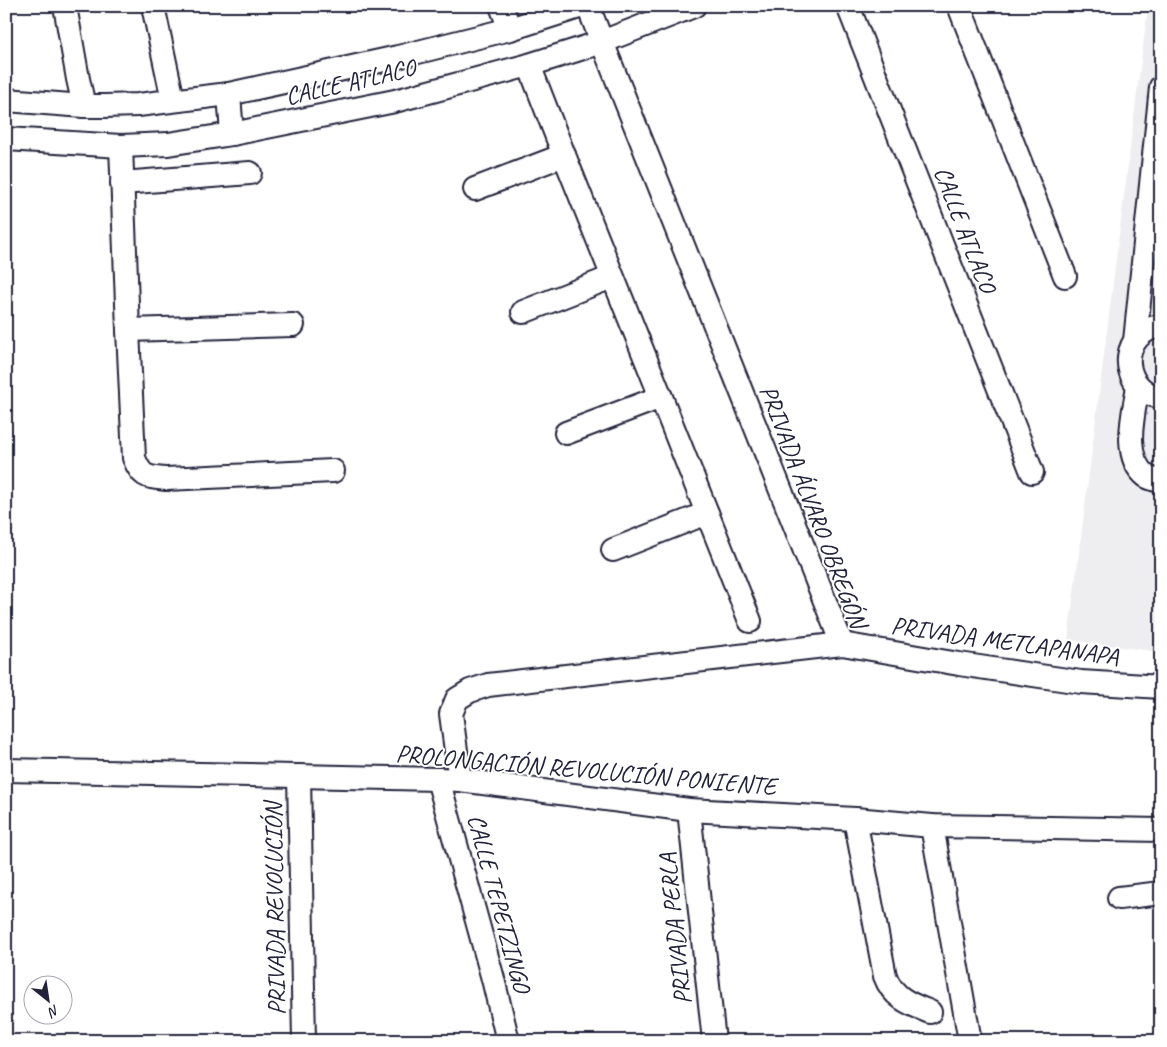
<svg xmlns="http://www.w3.org/2000/svg" width="1167" height="1047" font-family="Caveat,sans-serif">
  <style>
    .built { fill: #eeeef1 }
    .lines { fill: none; stroke-linecap: round; stroke-linejoin: round }
    .minor-casing { stroke: #22223b; stroke-width: 26 }
    .minor { stroke: #fff; stroke-width: 22 }
    .labels { text-anchor: middle; stroke-width: 4; stroke-linejoin: round; paint-order: stroke }
    .street-label { font-size: 25px; fill: #22223b; stroke: #fff }
  </style>
  <rect width="100%" height="100%" fill="#fff"/>
  <filter id="ink" filterUnits="userSpaceOnUse"><feTurbulence type="fractalNoise" baseFrequency=".02" numOctaves="2"/><feDisplacementMap in="SourceGraphic" scale="10" xChannelSelector="R" yChannelSelector="G"/><feConvolveMatrix kernelMatrix="1 2 1 2 8 2 1 2 1" color-interpolation-filters="sRGB"/></filter>
  <g filter="url(#ink)">
    <polygon class="built" points="1148,6 1161,6 1161,652 1068,640"/>
    <g class="lines">
      <g class="minor-casing">
        <g id="minor">
          <polyline points="65,6 78,79 84,106"/>
          <polyline points="153,6 173,100"/>
          <polyline points="501,6 510,29"/>
          <polyline points="588,6 602,42 842,644"/>
          <polyline points="848,6 1032,472"/>
          <polyline points="959,6 1065,276"/>
          <polyline points="529,65 564,155 661,397 750,621"/>
          <polyline points="229,94 232,134"/>
          <polyline points="6,100 84,106 105,106 138,105 229,94 398,57 510,29 582,6"/>
          <polyline points="6,139 121,146 168,144 232,134 395,101 529,65 602,42 694,6"/>
          <path d="M121,146L128,330L134,458C142,478 147,477 166,479L333,471"/>
          <polyline points="122,183 250,173"/>
          <polyline points="475,189 564,155"/>
          <polyline points="523,312 612,277"/>
          <path d="M1161,326C1154,327 1148,329 1143,333C1117,352 1129,394 1161,397"/>
          <polyline points="128,330 293,325"/>
          <polyline points="1135,341 1161,87"/>
          <path d="M1138,386C1134,413 1121,456 1146,476C1150,479 1156,480 1161,481"/>
          <polyline points="566,433 661,397"/>
          <polyline points="613,550 707,513"/>
          <polyline points="6,770 438,779 460,780 689,810 855,819 932,826 1161,830"/>
          <polyline points="299,776 304,1041"/>
          <polyline points="438,779 493,979 508,1041"/>
          <polyline points="460,780 451,714 457,699 470,691 488,685 842,644 959,664 1081,682 1161,687"/>
          <polyline points="689,810 714,1041"/>
          <path d="M855,819L885,976C893,998 910,1004 930,1012"/>
          <polyline points="932,826 970,1041"/>
          <polyline points="1119,898 1161,893"/>
        </g>
      </g>
      <use href="#minor" class="minor"/>
    </g>
  </g>
  <g class="labels">
    <g class="street-label">
      <text transform="translate(350 81) rotate(-13)" y="9">CALLE ATLACO</text>
      <text transform="translate(966 229) rotate(69)" y="9">CALLE ATLACO</text>
      <text transform="translate(814 506) rotate(69)" y="9">PRIVADA ÁLVARO OBREGÓN</text>
      <text transform="translate(1005 640) rotate(8)" y="9">PRIVADA METLAPANAPA</text>
      <text transform="translate(586 769) rotate(5)" y="9">PROLONGACIÓN REVOLUCIÓN PONIENTE</text>
      <text transform="translate(500 903) rotate(75)" y="9">CALLE TEPETZINGO</text>
      <text transform="translate(274 909) rotate(-91)" y="9">PRIVADA REVOLUCIÓN</text>
      <text transform="translate(674 929) rotate(-96)" y="9">PRIVADA PERLA</text>
    </g>
  </g>
  <rect width="1167" height="1047" fill="none" stroke="#fff" stroke-width="25"/>
  <rect x="12" y="12" width="1142" height="1022" fill="none" stroke="#22223b" stroke-width="2" filter="url(#ink)"/>
  <g transform="translate(48 1000) rotate(150)"><circle r="24" fill="#ffffff" stroke="#a7a7b1"/>
  <path d="M0-4L9 19L0 12L-9 19Z" fill="#22223b"/>
  <text y="-8" font-size="14" font-weight="bold" text-anchor="middle" fill="#22223b">N</text>
  </g>
</svg>
